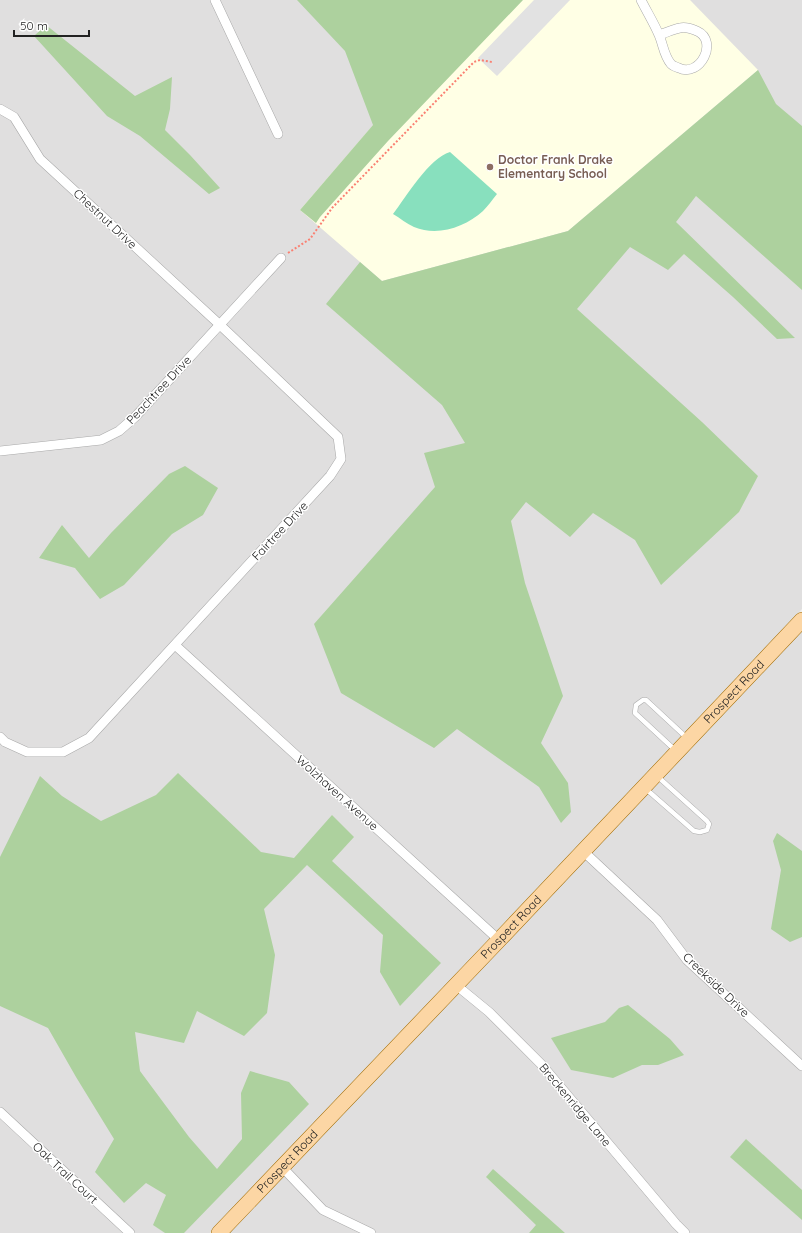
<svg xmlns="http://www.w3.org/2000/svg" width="802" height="1233" font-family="Quicksand,sans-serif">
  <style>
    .residential { fill: #e0dfdf }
    .education { fill: #ffffe5 }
    .forest { fill: #add19e }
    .pitch { fill: #88e0be }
    .parking { fill: #e2e2e2 }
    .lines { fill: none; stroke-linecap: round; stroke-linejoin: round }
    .lane-casing { stroke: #a9a9a9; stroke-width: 5.5 }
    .street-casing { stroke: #a9a9a9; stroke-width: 10 }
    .primary-casing { stroke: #a06b00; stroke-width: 16 }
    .path { stroke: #fa8072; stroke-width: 2; stroke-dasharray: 2 2; stroke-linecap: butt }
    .lane { stroke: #fff; stroke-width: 4.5 }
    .street { stroke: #fff; stroke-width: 9 }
    .primary { stroke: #fcd6a4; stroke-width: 15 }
    .education-dot { fill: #8d6e63; stroke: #fff; stroke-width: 1.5 }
    .labels { text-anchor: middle; stroke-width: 3; stroke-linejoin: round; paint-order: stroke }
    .education-label { font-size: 12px; font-weight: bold; fill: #785e54; stroke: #fff; text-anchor: start }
    .street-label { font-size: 12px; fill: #222; stroke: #fff }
  </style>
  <rect width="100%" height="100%" fill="#f2efe9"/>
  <g class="residential">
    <polygon points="0,0 802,0 802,609 210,1233 0,1233"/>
    <polygon points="802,628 802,1233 228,1233"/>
  </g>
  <polygon class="education" points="481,0 690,0 758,70 568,231 382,281 300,210"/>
  <g class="forest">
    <polygon points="297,0 523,0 388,141 320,217 316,223 300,210 373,125 345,51"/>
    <polygon points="46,25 135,96 172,77 170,109 165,130 190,155 220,188 209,194 140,136 107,116 34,36"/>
    <polygon points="758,70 776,104 802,126 802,290 696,196 676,222 795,338 777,339 733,297 684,254 668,270 630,247 577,309 702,422 758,476 739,512 661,585 635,540 593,513 570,537 526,502 511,521 525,583 563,696 541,743 568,783 571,812 561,823 539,787 457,729 434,748 341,693 314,624 435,487 424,453 465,443 442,405 326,304 360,262 382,281 568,231"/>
    <polygon points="185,466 218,488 203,515 172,534 124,585 100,599 75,568 39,558 62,525 89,558 111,533 169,474"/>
    <polygon points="178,773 261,852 294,858 332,815 354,837 332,861 441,963 400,1006 380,972 383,935 307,865 264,909 275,955 267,1013 244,1036 197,1011 184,1043 135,1032 140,1071 189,1137 217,1169 242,1139 241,1093 250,1071 289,1082 309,1104 184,1233 165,1233 153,1225 166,1195 146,1183 124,1203 95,1172 114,1139 76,1077 48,1028 0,1006 0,857 40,776 62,796 101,821 156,795"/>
    <polygon points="777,833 802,851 802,937 790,942 771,929 781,870 773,841"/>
    <polygon points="628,1005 670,1039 684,1055 658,1065 642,1065 613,1078 571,1070 551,1038 605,1022 619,1008"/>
    <polygon points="746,1139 802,1190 802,1220 730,1157"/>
    <polygon points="493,1169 565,1233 529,1233 536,1225 486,1177"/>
  </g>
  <path class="pitch" d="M450,152L497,194C492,200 488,206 483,211C465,227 438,237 414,227C407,224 400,218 393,214C407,196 429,158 450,152Z"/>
  <polygon class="parking" points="534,0 570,0 497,76 478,58"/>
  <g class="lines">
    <g class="lane-casing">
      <g id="lane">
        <polyline points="675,750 635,713 636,705 643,700 646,700 687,738"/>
        <polyline points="646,789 694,831 700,832 707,830 709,824 707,821 657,776"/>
      </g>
    </g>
    <g class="street-casing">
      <g id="street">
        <polyline points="215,0 278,134"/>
        <path d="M641,0C647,12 654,23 659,35C663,44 664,56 671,64C673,66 676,67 679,68C700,78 719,41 697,31C692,29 686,26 680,28C673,29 666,33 659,35"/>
        <polyline points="0,109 14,117 40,159 219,324 338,437 341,459 330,476 89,738 63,752 27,752 5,742 0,737"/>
        <polyline points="0,451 101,440 119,431 135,417 281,258"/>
        <polyline points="175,645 499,940"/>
        <polyline points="583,851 657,920 687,960 802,1066"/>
        <polyline points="456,985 489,1012 541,1064 676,1224 685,1233"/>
        <polyline points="0,1112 130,1233"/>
        <polyline points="282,1167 323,1210 371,1233"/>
      </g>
    </g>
    <g class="primary-casing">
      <g id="primary">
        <path id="s1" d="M219,1233L499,940L802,620"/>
      </g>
    </g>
    <polyline class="path" points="288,253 310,239 332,208 474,62 480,60 492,62"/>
    <use href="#lane" class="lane"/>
    <use href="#street" class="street"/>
    <use href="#primary" class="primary"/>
  </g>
  <circle class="education-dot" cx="490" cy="167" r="4"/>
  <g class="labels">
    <g class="education-label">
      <text x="498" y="164">Doctor Frank Drake<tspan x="498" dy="14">Elementary School</tspan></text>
    </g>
    <g class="street-label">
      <text transform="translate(105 219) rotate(43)" y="4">Chestnut Drive</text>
      <text transform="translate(159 390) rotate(-47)" y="4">Peachtree Drive</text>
      <text transform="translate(280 531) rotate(-47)" y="4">Fairtree Drive</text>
      <text dy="4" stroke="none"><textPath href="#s1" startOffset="747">Prospect Road</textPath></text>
      <text transform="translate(337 793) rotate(42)" y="4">Wolzhaven Avenue</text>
      <text dy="4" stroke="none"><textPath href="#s1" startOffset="423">Prospect Road</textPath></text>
      <text transform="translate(716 985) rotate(44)" y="4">Creekside Drive</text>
      <text transform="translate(575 1105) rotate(50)" y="4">Breckenridge Lane</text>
      <text dy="4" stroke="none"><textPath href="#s1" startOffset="99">Prospect Road</textPath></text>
      <text transform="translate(65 1173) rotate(43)" y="4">Oak Trail Court</text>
    </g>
  </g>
  <path d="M14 30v6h75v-6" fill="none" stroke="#222222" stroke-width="2"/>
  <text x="20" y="30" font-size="12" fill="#222222" stroke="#ffffff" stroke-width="3" paint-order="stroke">50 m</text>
</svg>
